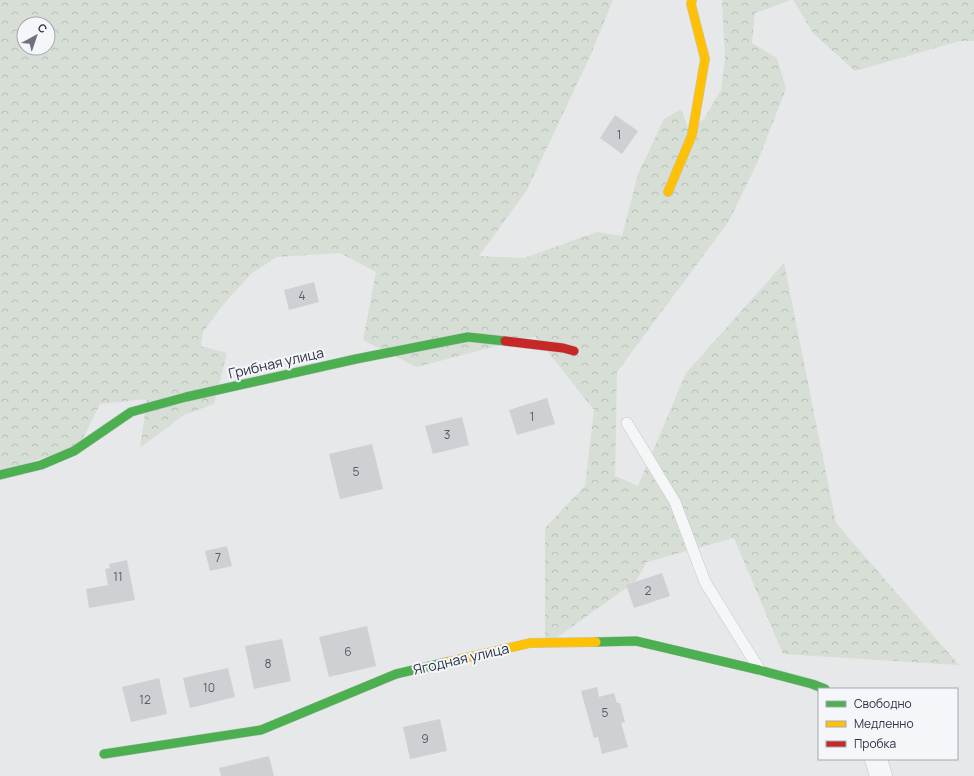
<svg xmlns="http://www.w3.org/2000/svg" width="974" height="776" font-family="Manrope,sans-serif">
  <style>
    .forest { fill: url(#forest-crowns); fill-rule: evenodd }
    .building { fill: #ced0d3 }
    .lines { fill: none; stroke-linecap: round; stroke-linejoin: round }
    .lane-casing { stroke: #c4c6c8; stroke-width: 12 }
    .street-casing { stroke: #c4c6c8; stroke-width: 23 }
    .fast-casing { stroke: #c4c6c8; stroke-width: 10 }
    .slow-casing { stroke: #c4c6c8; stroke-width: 10 }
    .jam-casing { stroke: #c4c6c8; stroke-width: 10 }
    .lane { stroke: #f5f6f7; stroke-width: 11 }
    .street { stroke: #f5f6f7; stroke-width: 22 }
    .fast { stroke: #4caf50; stroke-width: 9 }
    .slow { stroke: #ffc107; stroke-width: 9 }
    .jam { stroke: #c62828; stroke-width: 9 }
    .labels { text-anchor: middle; stroke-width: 4; stroke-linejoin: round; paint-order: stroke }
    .number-label { font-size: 12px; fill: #545c69 }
    .street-label { font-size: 14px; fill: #2b3445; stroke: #f4f6f9 }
  </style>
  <defs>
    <pattern id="forest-crowns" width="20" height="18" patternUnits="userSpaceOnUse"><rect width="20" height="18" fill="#d6ded6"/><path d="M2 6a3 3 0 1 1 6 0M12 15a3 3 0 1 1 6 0" fill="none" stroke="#b8bfb9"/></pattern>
  </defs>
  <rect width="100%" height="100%" fill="#e6e8ea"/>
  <g class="forest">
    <path d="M0,0H613L591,54L527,190L479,256L524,258L597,232L622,236L638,174L664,119L681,109L689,130L704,119L721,90L725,59L722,0H791L755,13L752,43L777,58L786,89L757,163L729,221L617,372L615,476L638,486L686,373L784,263L836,523L959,665L783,654L734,538L647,562L636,581L545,646V528L585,486L594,410L535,336L417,367L363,340L376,272L340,253L277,257L252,273L222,306L203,332L201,346L227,353L214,404L184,415L140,448L147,399L100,404L79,446L0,472ZM24,24H48V48H24Z"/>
    <polygon points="793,0 974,0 974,41 960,41 855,71 814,34"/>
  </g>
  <g class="building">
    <polygon points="615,115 638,131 622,154 600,138"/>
    <polygon points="314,282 319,302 289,310 284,290"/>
    <polygon points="547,398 555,424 517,435 509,410"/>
    <polygon points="462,417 469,445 433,454 425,426"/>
    <polygon points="372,444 383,489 340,499 329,454"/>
    <polygon points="227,546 232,566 210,571 205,551"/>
    <polygon points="127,560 135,600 89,608 86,589 108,585 105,569 110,568 109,564"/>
    <polygon points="662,573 670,596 634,608 626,585"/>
    <polygon points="367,626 376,666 329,677 319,637"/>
    <polygon points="282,639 291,681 254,689 245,646"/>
    <polygon points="228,668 235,697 190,708 183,678"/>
    <polygon points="159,678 167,714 131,722 122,687"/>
    <polygon points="597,687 599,697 614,693 617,703 620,703 625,722 621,723 628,747 602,754 598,737 594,738 581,691"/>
    <polygon points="440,719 447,751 410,759 403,727"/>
    <polygon points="269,756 274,776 221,776 219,768"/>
  </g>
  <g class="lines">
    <g class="lane-casing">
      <polyline id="lane" points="627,423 675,502 705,582 759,669"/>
    </g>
    <g class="street-casing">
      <polyline id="street" points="876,759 881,776"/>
    </g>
    <g class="fast-casing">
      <g id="fast">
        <polyline points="0,475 41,465 74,451 131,412 186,397 356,359 468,337 505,341"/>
        <polyline points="596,642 636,641 759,670 812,684 825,689"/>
        <polyline points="104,754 261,730 396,674 447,662"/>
      </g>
    </g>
    <g class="slow-casing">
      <g id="slow">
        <polyline points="668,192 692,135 705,59 691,4 692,0"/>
        <polyline points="447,662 530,643 596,642"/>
      </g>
    </g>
    <g class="jam-casing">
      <polyline id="jam" points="505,341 563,348 574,351"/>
    </g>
    <use href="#lane" class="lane"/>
    <use href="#street" class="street"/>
    <use href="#fast" class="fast"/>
    <use href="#slow" class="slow"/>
    <use href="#jam" class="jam"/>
  </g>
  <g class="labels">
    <g class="number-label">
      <text x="619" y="139">1</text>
      <text x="302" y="300">4</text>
      <text x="532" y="421">1</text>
      <text x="447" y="439">3</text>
      <text x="356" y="476">5</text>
      <text x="218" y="562">7</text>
      <text x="118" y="581">11</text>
      <text x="648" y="595">2</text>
      <text x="348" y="656">6</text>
      <text x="268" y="668">8</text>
      <text x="209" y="692">10</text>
      <text x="145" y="704">12</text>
      <text x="605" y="717">5</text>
      <text x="425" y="743">9</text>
    </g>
    <g class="street-label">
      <text transform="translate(276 363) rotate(-13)" y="5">Грибная улица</text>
      <text transform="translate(461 659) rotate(-13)" y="5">Ягодная улица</text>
    </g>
  </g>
  <rect x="818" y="688" width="140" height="72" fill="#f4f6f9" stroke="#a4a8b1"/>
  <rect x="826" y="701" width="20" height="6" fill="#4caf50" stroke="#a4a8b1"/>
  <text x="854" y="708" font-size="12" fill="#2b3445">Свободно</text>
  <rect x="826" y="721" width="20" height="6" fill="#ffc107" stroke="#a4a8b1"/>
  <text x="854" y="728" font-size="12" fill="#2b3445">Медленно</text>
  <rect x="826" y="741" width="20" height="6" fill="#c62828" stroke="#a4a8b1"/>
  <text x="854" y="748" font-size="12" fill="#2b3445">Пробка</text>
  <g transform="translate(36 36) rotate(40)"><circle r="19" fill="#f4f6f9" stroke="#a4a8b1"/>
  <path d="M0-3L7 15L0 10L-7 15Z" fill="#6c737f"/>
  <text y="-6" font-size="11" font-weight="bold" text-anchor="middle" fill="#2b3445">С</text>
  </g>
</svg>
